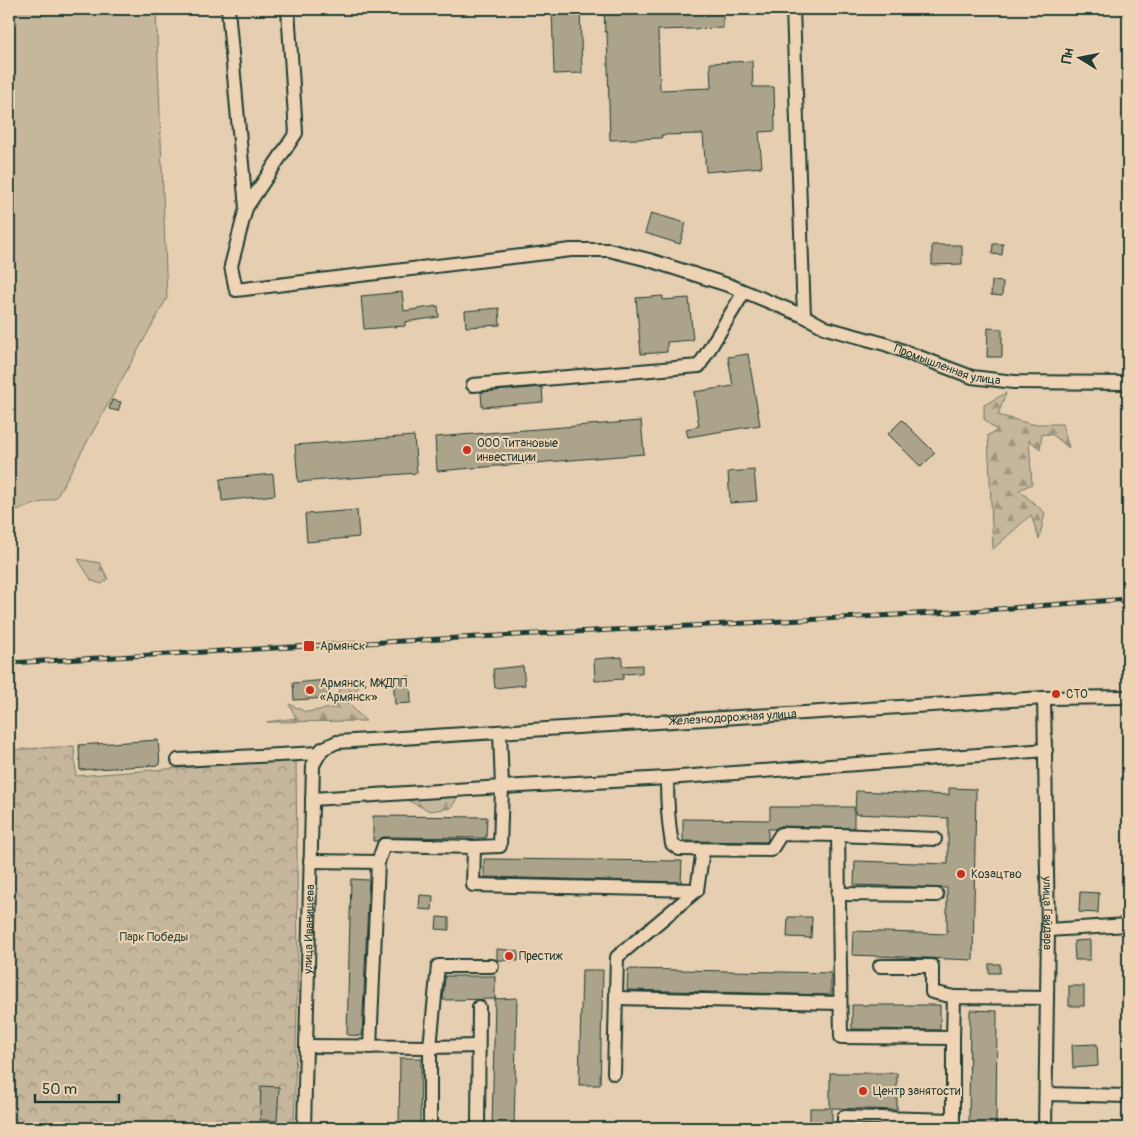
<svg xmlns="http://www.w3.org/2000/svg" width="1137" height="1137" font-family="Pangolin,sans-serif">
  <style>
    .green { fill: #c5b69c; stroke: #727a68 }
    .forest { fill: url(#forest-firs); stroke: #727a68 }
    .park { fill: url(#park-crowns); stroke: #727a68 }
    .building { fill: #aca38b; stroke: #1f3d34 }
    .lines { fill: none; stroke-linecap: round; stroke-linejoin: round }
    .minor-casing { stroke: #1f3d34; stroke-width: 16 }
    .minor { stroke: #eed4b5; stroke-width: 12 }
    .rail-casing { stroke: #1f3d34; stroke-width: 5 }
    .rail { stroke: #eed4b5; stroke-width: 3; stroke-dasharray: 9; stroke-linecap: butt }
    .poi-dot { fill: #c8321e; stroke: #eed4b5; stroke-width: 2 }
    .labels { text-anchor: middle; stroke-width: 4; stroke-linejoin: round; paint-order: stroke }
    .street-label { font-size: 12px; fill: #1f3d34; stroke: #eed4b5 }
    .poi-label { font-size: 12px; fill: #1f3d34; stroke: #eed4b5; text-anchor: start }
    .park-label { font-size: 12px; fill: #30493e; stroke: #eed4b5 }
  </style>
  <defs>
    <pattern id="forest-firs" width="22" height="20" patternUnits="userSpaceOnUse" patternTransform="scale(1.25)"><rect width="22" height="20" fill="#c5b69c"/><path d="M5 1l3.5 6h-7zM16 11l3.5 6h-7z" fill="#9f9580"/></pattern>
    <pattern id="park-crowns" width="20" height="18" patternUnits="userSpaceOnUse" patternTransform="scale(1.25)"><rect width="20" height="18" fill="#c5b69c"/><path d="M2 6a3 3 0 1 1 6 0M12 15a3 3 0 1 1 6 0" fill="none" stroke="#9f9580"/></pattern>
  </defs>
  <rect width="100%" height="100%" fill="#e6ceb0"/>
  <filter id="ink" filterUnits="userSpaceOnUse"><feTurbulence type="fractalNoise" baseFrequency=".02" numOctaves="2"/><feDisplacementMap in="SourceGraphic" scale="10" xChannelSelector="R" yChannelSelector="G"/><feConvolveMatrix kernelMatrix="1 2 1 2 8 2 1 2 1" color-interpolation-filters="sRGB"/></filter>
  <g filter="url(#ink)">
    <polygon class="green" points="9,9 156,9 167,298 56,498 9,512"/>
    <g class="forest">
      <polygon points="1006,393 998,415 1031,424 1062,424 1069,448 1053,435 1042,434 1040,449 1029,440 1032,484 1019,490 1045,513 1039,539 1031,515 993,549 988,435 997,431 984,419 984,405"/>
      <polygon points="78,559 100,563 108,579 102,584 92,581"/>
      <polygon points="365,677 348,703 366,721 267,722 296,718 289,704 306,712 332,708 344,679"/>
      <polygon points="459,795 451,808 430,811 405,799"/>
    </g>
    <polygon class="park" points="74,746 76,776 296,759 298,962 294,1128 9,1128 9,750"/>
    <g class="building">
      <polygon points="552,9 580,9 582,73 554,74"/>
      <polygon points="604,9 723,9 723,28 658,30 660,90 711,88 710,63 752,61 753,87 774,87 775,131 759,132 762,167 706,172 703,134 661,135 662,138 610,140 607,32 605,32"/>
      <polygon points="651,213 686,223 680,244 645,233"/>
      <polygon points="993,244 1003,244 1002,255 992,254"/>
      <polygon points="932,245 962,245 962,264 932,265"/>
      <polygon points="992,281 1003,282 1002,296 991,295"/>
      <polygon points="402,292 404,311 438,306 439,317 405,322 405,326 364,329 361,296"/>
      <polygon points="663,296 663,300 689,298 693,340 667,342 667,352 641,354 636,298"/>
      <polygon points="499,308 500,325 466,327 465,311"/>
      <polygon points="988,328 1002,329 1002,357 987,357"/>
      <polygon points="748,354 760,425 688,437 686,429 699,426 694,392 733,386 728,357"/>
      <polygon points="542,387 543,402 482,407 481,392"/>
      <polygon points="112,400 121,402 118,411 109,409"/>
      <polygon points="902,420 935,453 921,467 888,434"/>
      <polygon points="641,421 644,454 437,471 435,437"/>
      <polygon points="414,436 417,473 298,482 295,445"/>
      <polygon points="754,470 757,501 730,503 728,472"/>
      <polygon points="273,474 275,495 222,501 220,479"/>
      <polygon points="357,510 359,537 307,542 305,514"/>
      <polygon points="622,657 622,666 642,665 642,673 623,674 623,679 595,681 594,659"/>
      <polygon points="523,666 525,685 495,688 493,669"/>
      <polygon points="410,676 411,703 395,704 393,678"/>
      <polygon points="327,680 328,698 294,700 293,683"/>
      <polygon points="158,740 160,765 80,770 79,745"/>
      <polygon points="949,788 976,789 973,960 852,955 853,931 947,934 947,888 854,885 855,861 948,864 948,818 855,814 856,791 949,795"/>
      <polygon points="770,807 854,807 854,828 781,826 775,829 768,829 768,839 767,842 683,841 683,819 770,820"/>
      <polygon points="373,816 487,817 486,838 384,837 380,838 377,841 373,841"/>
      <polygon points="484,859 682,861 681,882 484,877"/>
      <polygon points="351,879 369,880 362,1036 347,1035"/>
      <polygon points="1080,892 1099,893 1098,913 1079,912"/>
      <polygon points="420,895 433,896 432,910 419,909"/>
      <polygon points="437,917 449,918 449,930 436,929"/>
      <polygon points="788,917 812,917 811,938 787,937"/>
      <polygon points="1090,940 1090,960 1075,960 1074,941"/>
      <polygon points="497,949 518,951 518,961 497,960"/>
      <rect x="989" y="964" width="11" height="9"/>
      <polygon points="628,969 831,973 831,995 627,990"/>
      <polygon points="582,970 603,970 600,1085 579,1085"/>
      <polygon points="445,976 495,976 495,999 443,1000"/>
      <rect x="1069" y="986" width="15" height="20"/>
      <polygon points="517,998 514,1128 492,1128 495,999"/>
      <polygon points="852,1005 940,1005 940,1030 852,1029"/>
      <polygon points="970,1010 997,1011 996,1128 969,1128"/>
      <polygon points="1097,1044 1098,1066 1073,1068 1072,1045"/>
      <polygon points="400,1058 421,1058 420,1128 399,1128"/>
      <polygon points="830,1073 897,1073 897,1110 832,1108 832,1128 810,1128 810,1108 830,1108"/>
      <polygon points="261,1086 279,1087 277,1121 260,1120"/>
    </g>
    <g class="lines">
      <g class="minor-casing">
        <g id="minor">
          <path id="s1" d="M228,9L246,208L231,266L236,290L571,250H609L649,260L731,286L804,316L826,328L885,344L972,377L1014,382L1128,383"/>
          <polyline points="793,9 804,316"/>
          <polyline points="246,208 296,133 288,9"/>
          <polyline points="473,385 699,366 744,292"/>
          <path id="s2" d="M1044,698L1048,930L1045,1128"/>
          <polyline points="178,760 320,753"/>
          <path d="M667,778C667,800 668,822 672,844L679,849L771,850L781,834L838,835L935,839"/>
          <polyline points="312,799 502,787 667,778 1046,750"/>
          <polyline points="838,835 841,1037 953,1038 954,997 1046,998"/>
          <polyline points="474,847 473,885 697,890 703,850"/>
          <polyline points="310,861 378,862 384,845 474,847 500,846 502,787 500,732"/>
          <polyline points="838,894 937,895"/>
          <polyline points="1048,930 1128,925"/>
          <polyline points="880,966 932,966 932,992 954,997"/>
          <polyline points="616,998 840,1003"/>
          <polyline points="306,1046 430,1047 478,1046"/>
          <polyline points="370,1047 378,862"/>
          <polyline points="614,1073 617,957 697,890"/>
          <polyline points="1046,1094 1128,1096"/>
          <path id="s3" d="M304,1128L313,765L322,749L337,742L1044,698L1128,697"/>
          <polyline points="430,1128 430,1047 438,966 492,966"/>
          <polyline points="478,1128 479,1007"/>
          <polyline points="844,1128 844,1117 953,1120"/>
          <polyline points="953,1128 953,1038"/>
        </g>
      </g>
      <use href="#minor" class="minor"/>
      <g class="rail-casing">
        <polyline id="rail" points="9,663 309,646 972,611 1128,599"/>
      </g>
      <use href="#rail" class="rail"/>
    </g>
  </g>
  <g class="poi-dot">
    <circle cx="467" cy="450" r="5"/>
    <rect x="303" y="640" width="12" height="12" rx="2.5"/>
    <circle cx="310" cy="690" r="5"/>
    <circle cx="1056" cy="694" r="5"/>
    <circle cx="961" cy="874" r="5"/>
    <circle cx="509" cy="956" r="5"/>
    <circle cx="863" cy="1091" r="5"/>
  </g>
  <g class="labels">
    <g class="street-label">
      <text dy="4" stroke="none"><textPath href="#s1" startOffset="1018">Промышленная улица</textPath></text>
      <text dy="4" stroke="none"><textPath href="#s3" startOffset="795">Железнодорожная улица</textPath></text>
      <text dy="4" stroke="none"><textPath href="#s2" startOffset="215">улица Гайдара</textPath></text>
      <text dy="4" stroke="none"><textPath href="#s3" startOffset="199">улица Иванищева</textPath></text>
    </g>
    <g class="poi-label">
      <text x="477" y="447">ООО Титановые<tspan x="477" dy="14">инвестиции</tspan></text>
      <text x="320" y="650">Армянск</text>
      <text x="320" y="687">Армянск, МЖДПП<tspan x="320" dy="14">«Армянск»</tspan></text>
      <text x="1066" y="698">СТО</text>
      <text x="971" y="878">Козацтво</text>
      <text x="519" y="960">Престиж</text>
      <text x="873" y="1095">Центр занятости</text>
    </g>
    <g class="park-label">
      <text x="154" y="941">Парк Победы</text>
    </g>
  </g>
  <rect width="1137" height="1137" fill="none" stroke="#eed4b5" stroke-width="30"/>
  <rect x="15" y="15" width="1107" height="1107" fill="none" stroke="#1f3d34" stroke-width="2" filter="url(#ink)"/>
  <g transform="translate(1080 58) rotate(280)" stroke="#eed4b5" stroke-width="4" paint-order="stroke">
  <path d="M0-4L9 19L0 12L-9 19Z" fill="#1f3d34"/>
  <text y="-8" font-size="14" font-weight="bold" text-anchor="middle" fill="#1f3d34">Пн</text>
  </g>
  <path d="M35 1094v8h84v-8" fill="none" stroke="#1f3d34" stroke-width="2.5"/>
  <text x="42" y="1094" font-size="15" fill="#1f3d34" stroke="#eed4b5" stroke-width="4" paint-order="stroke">50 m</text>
</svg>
